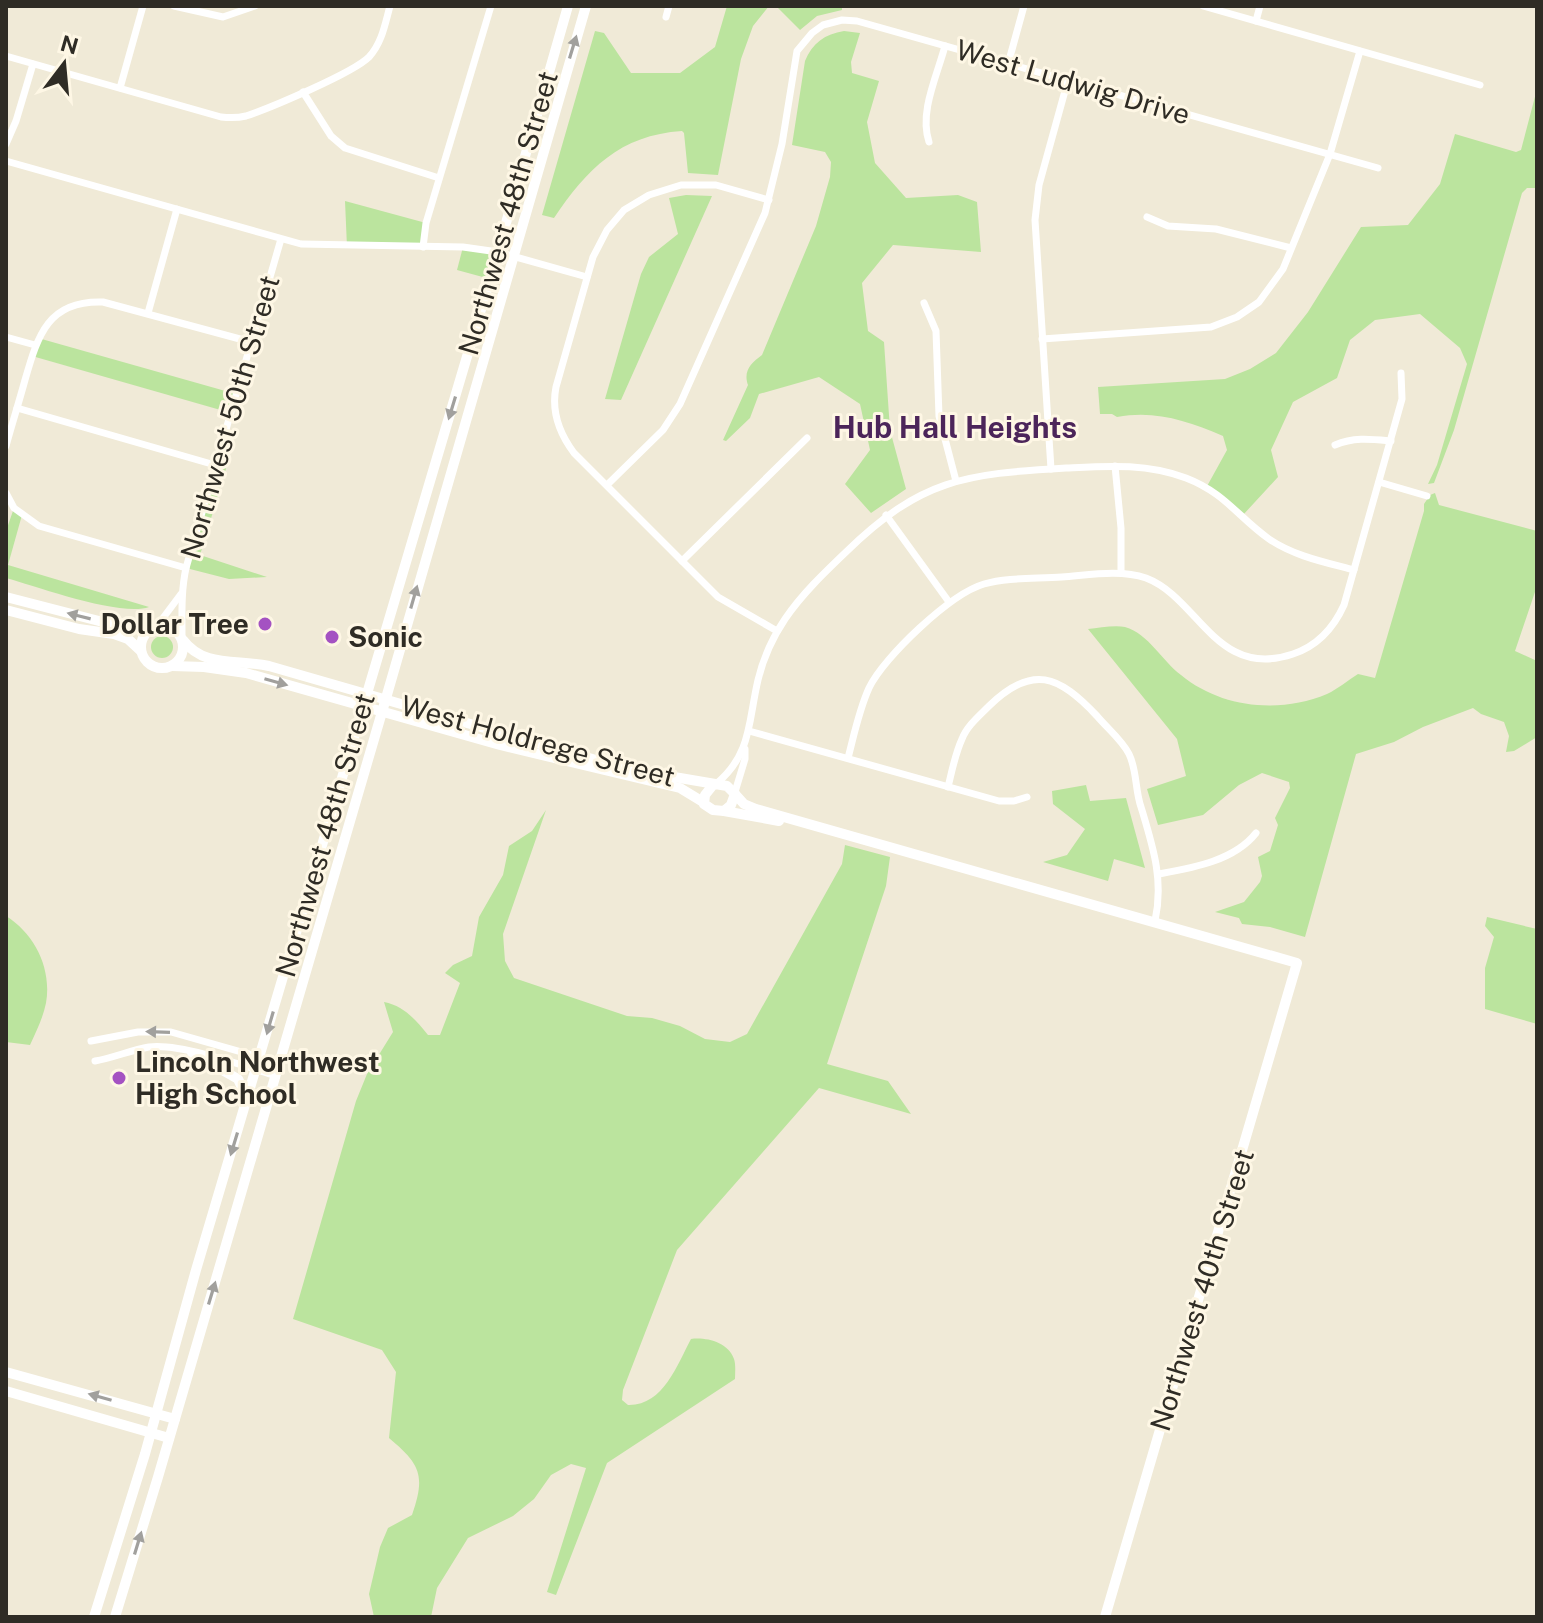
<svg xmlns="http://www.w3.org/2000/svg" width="1543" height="1623" font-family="'Public Sans',sans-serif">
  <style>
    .green { fill: #bbe49e }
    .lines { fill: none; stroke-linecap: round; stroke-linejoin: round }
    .street { stroke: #fff; stroke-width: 7 }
    .secondary { stroke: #fff; stroke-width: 10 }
    .oneway { fill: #a1a09d }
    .poi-dot { fill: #a452c2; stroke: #fef7e5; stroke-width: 3 }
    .labels { text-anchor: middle; stroke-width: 6; stroke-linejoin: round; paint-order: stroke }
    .street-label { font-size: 28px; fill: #2f2c25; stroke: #fef7e5 }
    .poi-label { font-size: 28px; font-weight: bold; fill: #2f2c25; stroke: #fef7e5; text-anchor: start }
    .neighbourhood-label { font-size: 30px; font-weight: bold; fill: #4c255a; stroke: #fef7e5 }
  </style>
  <rect width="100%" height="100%" fill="#f0ead7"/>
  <g class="green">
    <path d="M727,6H769L753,26L741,59L718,175L688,173L684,133L682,131C620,135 587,169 554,218L542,215L595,31L604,33L631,73H680L715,47Z"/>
    <polygon points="776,6 842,6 842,10 817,16 800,30"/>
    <path d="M844,31L860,33L851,62L852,73L879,81L867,122L875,163L906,198L958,195L977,202L981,252L893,245L862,283L868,331L884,342L890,430L906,489L871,513L845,484L870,450L860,404L819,377L759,394L750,418L726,441L723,440L748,385C743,371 751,363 762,355L816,226L830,177L831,162L825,152L792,145L805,61C812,43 825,34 844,31Z"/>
    <path d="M1537,89V188H1527L1522,193L1454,430L1434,483L1428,484L1437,465L1467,364L1460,348L1420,314L1375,320L1350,340L1337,378L1293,402L1271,450L1278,477L1243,515L1206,488L1227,450L1223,436C1187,421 1156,410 1117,417L1112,414H1100L1098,387L1225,379L1250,369L1276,353L1308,312L1361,227L1408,225L1440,184L1455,134L1516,152L1521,150Z"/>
    <polygon points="686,195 712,196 621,400 605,399 641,274 649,257 678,234 669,198"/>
    <polygon points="345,201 426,223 423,247 347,247"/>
    <polygon points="463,247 498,252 490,279 457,270"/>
    <polygon points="38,338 236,394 231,413 32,356"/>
    <polygon points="217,459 228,462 200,555 267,577 229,579 186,568"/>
    <path d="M1435,493L1439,505L1537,531V586L1515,651L1537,661V737L1514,751L1506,752L1509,736L1504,722L1481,714L1473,708L1423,727L1394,742L1356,754L1305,937L1270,927L1242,924L1239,918L1215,912L1244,902L1260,882L1262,876L1258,857L1270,851L1278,825L1275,818L1290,788L1289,782L1262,773L1239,785L1203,815L1158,825L1147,789L1186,776L1177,739L1088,629C1099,628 1114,625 1125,627C1149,634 1162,661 1181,675C1221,708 1279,714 1327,694C1338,689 1348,680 1358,674L1375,678L1424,511V504L1430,495Z"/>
    <path d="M14,508L22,515L8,565L149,607C121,617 38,587 6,578V531Z"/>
    <circle cx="162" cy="647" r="11"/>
    <polygon points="1086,785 1090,801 1126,798 1145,868 1114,859 1108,881 1043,862 1067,855 1085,829 1053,804 1052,791"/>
    <path d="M546,810L503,934L505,961L514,978L627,1016L652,1018L680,1026L705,1039L730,1042L747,1034L842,864L845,845L890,857L886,886L827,1064L888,1081L911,1114L819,1088L677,1250L623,1390L622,1400L628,1405C663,1406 677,1365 691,1339C706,1337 728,1342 734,1359C736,1365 735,1373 735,1379L607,1463L556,1595L547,1592L586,1468L571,1464L551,1475L534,1499L513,1516L468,1538L437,1588L431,1617H374L369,1594L380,1547L388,1528L412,1515C426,1475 420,1464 389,1438L396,1372L382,1350L293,1319L356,1101L367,1074L393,1032L384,1002C404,1006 415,1019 428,1035H440L460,983L445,973L453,965L472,956L479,917L503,875L509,846L532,831Z"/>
    <path d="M6,916C35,934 52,969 46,1003C43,1018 36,1032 30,1045L6,1042Z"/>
    <polygon points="1487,917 1537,929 1537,1024 1485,1009 1485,968 1494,937 1485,926"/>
  </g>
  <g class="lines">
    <g class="street">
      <polyline points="174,6 223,17 255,6"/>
      <polyline points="1203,6 1480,85"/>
      <polyline points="666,17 669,6"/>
      <polyline points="1256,21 1260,6"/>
      <path d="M6,56L221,117C230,118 238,118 246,116C270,108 353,73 369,57C382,43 385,24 390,6"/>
      <polyline points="1008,64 1024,6"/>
      <polyline points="120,88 143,6"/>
      <polyline points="303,92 331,136 345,148 439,178"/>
      <path d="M929,142C919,112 937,76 945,46"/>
      <polyline points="6,144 16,121 33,64"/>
      <polyline points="6,161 301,244 463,247 498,252 587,277"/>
      <path d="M769,200L716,185H681L649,195L624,210L607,230L593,257L556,387C551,412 559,433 574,453L718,597L777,631"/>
      <polyline points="1147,217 1168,226 1216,229 1291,248"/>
      <polyline points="423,247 426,223 491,6"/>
      <polyline points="924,303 936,331 939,416 956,481"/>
      <polyline points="148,313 177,209"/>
      <polyline points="6,337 35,345"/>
      <polyline points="1042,339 1211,327 1237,317 1259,302 1283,269 1330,154 1360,51"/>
      <polyline points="17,408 215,465"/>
      <path d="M1335,445C1354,437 1370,439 1391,441"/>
      <path d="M6,446C12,424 19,402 25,380C38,335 48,300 103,302L251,342"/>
      <polyline points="1115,466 1121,528 1121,573"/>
      <polyline points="1051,469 1035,220 1039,185 1068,80"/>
      <polyline points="1379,482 1427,496"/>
      <polyline points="607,485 663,430 680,404 765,213 782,144 797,51 812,33 823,25 842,20 857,21 1378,168"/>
      <polyline points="6,493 14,508 39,526 186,568"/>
      <polyline points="886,515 949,602"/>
      <polyline points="682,561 807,438"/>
      <polyline points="157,626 181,594"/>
      <path d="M182,637C182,613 181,591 186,568L281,239"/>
      <polyline points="749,731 999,801 1014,801 1027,797"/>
      <path d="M848,758C854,735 859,710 869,688C884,657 950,594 984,584C1008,577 1037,579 1062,577C1089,575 1120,569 1146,578C1199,598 1216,680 1293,654C1317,646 1334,627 1344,605L1402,399L1401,373"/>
      <path d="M716,784C752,754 748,722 758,680C763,659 773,637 785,619C802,594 824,573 846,552C921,479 964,474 1066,468C1107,466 1146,463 1186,478C1225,493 1238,517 1269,539C1294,556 1324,562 1354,570"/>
      <path d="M948,787C952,771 955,754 962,739C967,726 979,716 989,706C1032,664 1059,675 1097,716C1107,728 1122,740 1129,754C1137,770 1135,790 1141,807C1153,847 1164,880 1155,921"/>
      <polyline points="735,792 745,759 745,749"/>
      <path d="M1159,874C1192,868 1234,861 1256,833"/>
      <polyline points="91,1041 138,1032 171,1032 280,1063"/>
      <path d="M95,1061C113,1058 131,1050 149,1047C180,1043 245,1066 276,1076"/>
    </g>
    <g class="secondary">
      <polyline points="6,597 99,621 154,627"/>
      <polyline points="6,610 79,629 114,634 128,639 141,651"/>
      <circle cx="162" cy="647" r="21"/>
      <path d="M183,640C204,668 236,659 269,666L627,769L727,786L735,794L731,805L724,811L713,810L704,804L705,795L713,785"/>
      <polyline points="172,666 204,667 246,673 500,745 680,788 703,802"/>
      <polyline points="735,794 744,804 756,809 1297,963 1105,1617"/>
      <polyline points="724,811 779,821"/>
      <polyline points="192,1053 238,1079 247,1098"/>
      <polyline points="6,1372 175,1419"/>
      <polyline points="6,1391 169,1438"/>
      <polyline points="94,1617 145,1454 196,1270 490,279 568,6"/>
      <polyline points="115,1617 158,1477 382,712 586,6"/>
    </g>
  </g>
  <defs><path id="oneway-solid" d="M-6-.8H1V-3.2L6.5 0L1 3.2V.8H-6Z" transform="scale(2)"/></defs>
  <g class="oneway">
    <use href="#oneway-solid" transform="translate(573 47) rotate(-73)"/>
    <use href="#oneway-solid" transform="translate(452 408) rotate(107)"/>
    <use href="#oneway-solid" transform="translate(414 597) rotate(-74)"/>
    <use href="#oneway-solid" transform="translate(79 616) rotate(-166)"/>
    <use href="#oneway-solid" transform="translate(276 682) rotate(16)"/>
    <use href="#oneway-solid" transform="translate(270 1023) rotate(106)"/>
    <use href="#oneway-solid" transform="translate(158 1032) rotate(-178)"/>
    <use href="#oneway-solid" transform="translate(234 1144) rotate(107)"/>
    <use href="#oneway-solid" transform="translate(212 1293) rotate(-73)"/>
    <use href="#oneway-solid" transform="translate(100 1397) rotate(-164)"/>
    <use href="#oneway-solid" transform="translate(138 1543) rotate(-73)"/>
  </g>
  <g class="poi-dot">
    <circle cx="265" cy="624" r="8"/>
    <circle cx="332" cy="637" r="8"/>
    <circle cx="119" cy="1078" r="8"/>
  </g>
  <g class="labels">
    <g class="street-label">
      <text transform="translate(1073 82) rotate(16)" y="10">West Ludwig Drive</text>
      <text transform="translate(508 213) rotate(-74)" y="10">Northwest 48th Street</text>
      <text transform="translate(230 417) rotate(-74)" y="10">Northwest 50th Street</text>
      <text transform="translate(538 741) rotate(15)" y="10">West Holdrege Street</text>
      <text transform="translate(325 835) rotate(-74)" y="10">Northwest 48th Street</text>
      <text transform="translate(1202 1290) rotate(-73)" y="10">Northwest 40th Street</text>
    </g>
    <g class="poi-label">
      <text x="249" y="634" text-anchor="end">Dollar Tree</text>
      <text x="348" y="647">Sonic</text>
      <text x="135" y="1072">Lincoln Northwest<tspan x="135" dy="32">High School</tspan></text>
    </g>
    <g class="neighbourhood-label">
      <text x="955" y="438">Hub Hall Heights</text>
    </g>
  </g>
  <rect width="1543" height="1623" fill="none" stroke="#2f2c25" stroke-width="16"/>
  <g transform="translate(64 64) rotate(16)" stroke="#fef7e5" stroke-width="6" paint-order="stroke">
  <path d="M0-6L14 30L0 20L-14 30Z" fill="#2f2c25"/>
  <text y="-12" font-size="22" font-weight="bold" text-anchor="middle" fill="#2f2c25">N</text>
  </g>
</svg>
